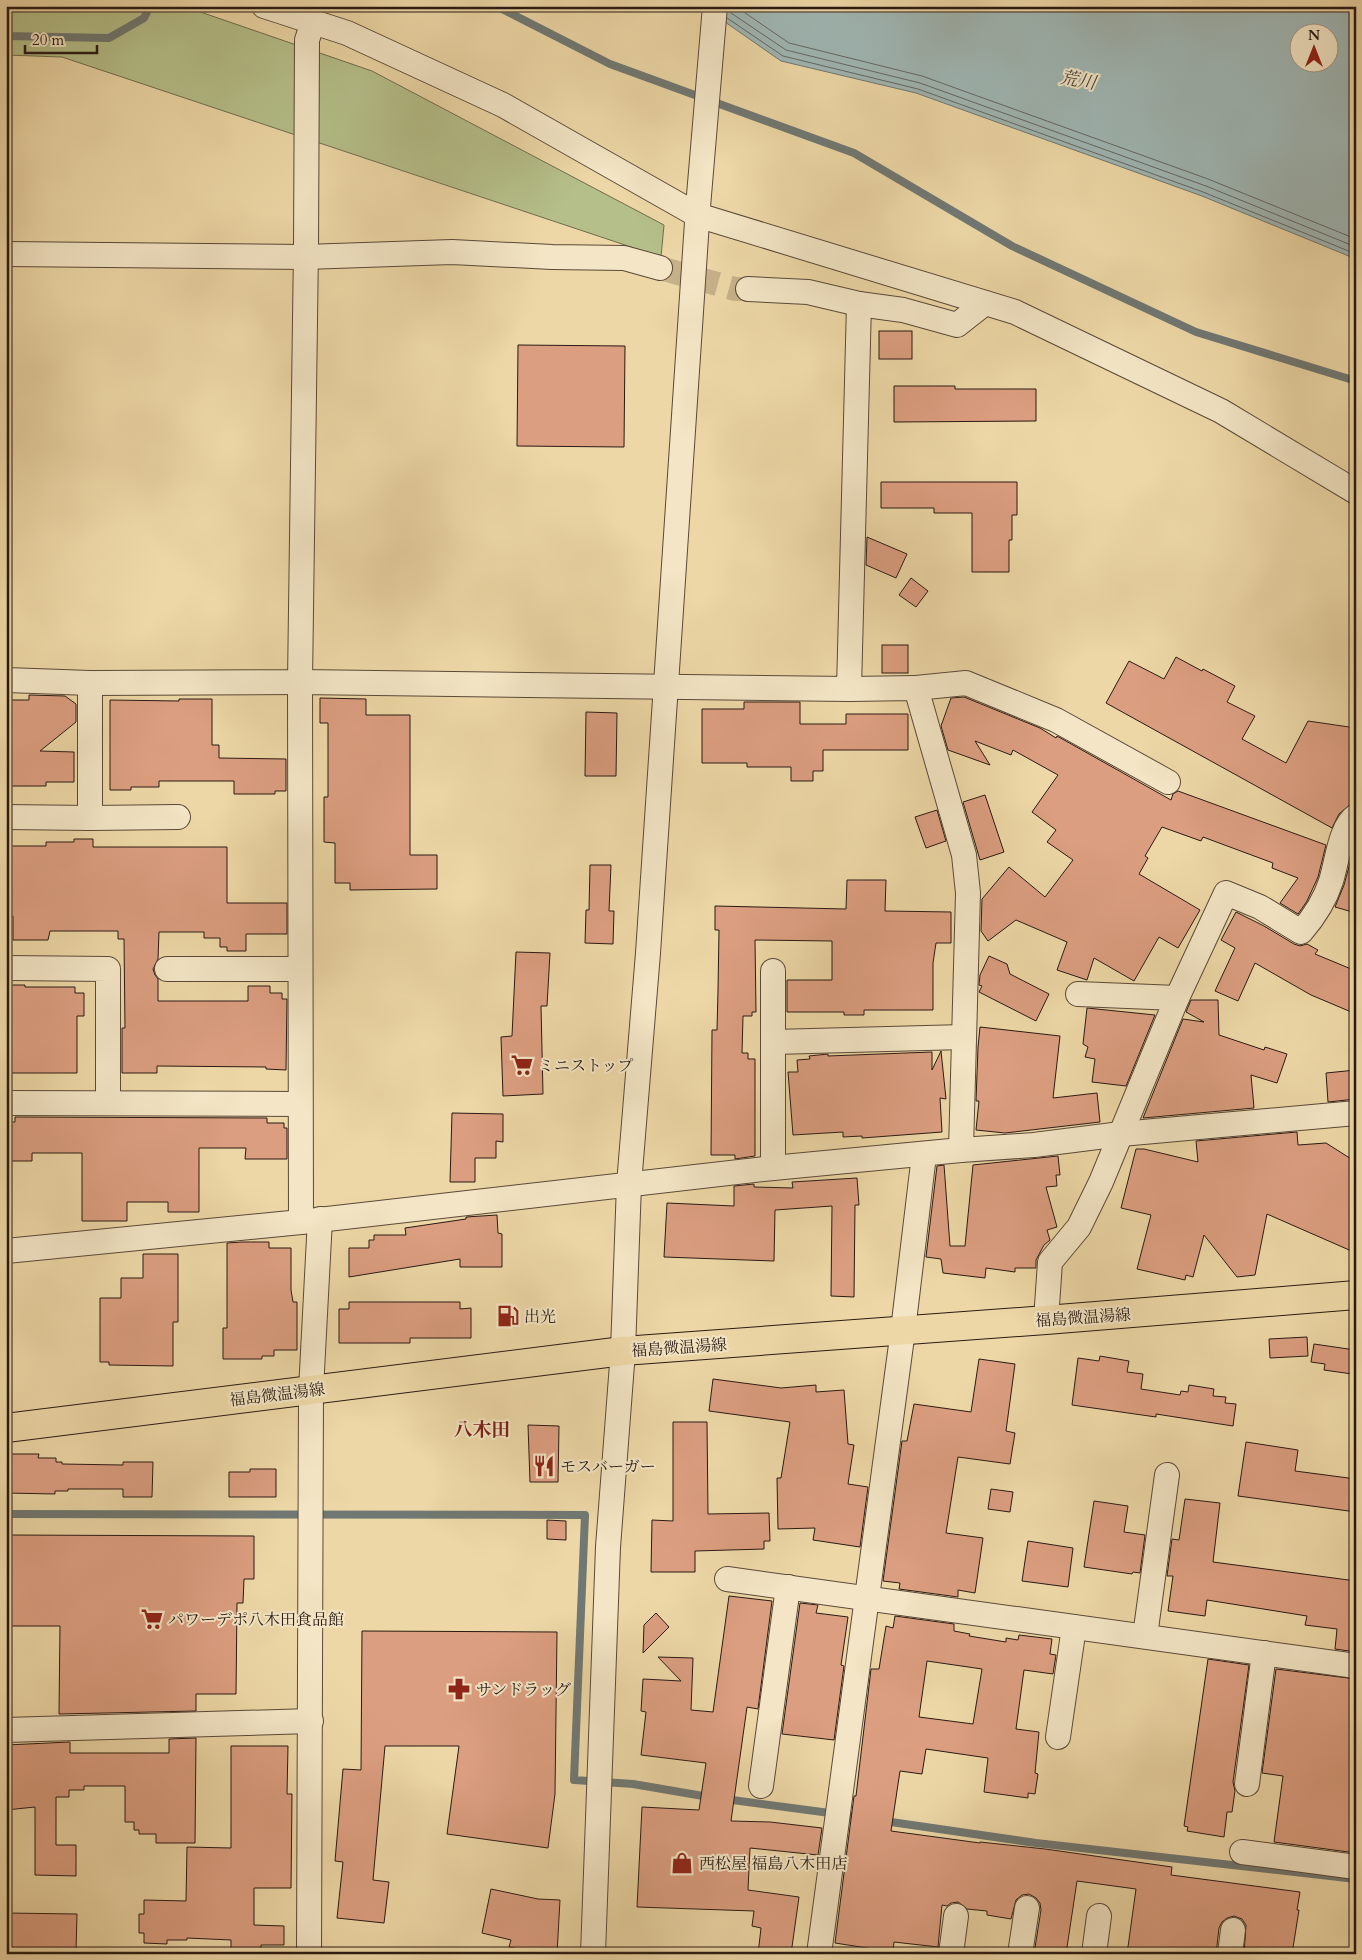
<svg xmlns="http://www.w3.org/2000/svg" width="1362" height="1960" font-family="Cardo,'Noto Serif JP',serif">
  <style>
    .green { fill: #b5bf89; stroke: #6f6c4e }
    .water { fill: #9fb6b3; stroke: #707873; fill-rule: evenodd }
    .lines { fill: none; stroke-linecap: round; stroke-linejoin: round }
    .shore { stroke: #646863; stroke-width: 1 }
    .stream { stroke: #707873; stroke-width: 8 }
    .building { fill: #db9e80; stroke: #291a13; fill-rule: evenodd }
    .minor-tunnel { stroke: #c6b189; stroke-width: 24; stroke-dasharray: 24 12; stroke-linecap: butt }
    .minor-casing { stroke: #5a4938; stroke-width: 26 }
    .major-casing { stroke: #291a13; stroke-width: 30 }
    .minor { stroke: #f3e5c5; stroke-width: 24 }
    .major { stroke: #edd7a6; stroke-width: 28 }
    .labels { text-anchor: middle; stroke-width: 4; stroke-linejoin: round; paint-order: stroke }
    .poi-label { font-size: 16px; fill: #291a13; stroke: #f3e5c5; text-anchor: start }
    .street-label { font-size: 16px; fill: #291a13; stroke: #f3e5c5 }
    .water-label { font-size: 18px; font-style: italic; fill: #4c4943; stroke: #f3e5c5 }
    .quarter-label { font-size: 19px; font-weight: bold; fill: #7a1f14; stroke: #f3e5c5 }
  </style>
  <rect width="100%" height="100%" fill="#edd7a6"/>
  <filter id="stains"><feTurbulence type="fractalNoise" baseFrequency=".004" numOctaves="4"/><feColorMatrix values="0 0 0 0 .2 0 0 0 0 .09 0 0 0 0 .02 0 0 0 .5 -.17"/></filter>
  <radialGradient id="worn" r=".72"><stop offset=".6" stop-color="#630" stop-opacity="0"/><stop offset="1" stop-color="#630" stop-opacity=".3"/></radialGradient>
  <polygon class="green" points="6,6 183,6 372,71 664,225 661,257 62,57 6,55"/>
  <path class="water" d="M702,6H1356V259L1202,196L916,93L781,61ZM1300,32H1330V62H1300Z"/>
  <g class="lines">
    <g class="shore">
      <polyline points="735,6 789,43 922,76 1208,179 1356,239"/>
      <polyline points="728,11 786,50 920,83 1206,186 1356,247"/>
      <polyline points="727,18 783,56 918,89 1203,192 1356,254"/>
    </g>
    <g class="stream">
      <polyline points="496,6 610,64 854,153 1012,246 1196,332 1356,381"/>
      <polyline points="6,36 109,38 144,18 150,6"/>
      <polyline points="6,1514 585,1515 574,1780 633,1784 709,1797"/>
      <polyline points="725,1799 860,1817"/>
      <polyline points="884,1821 1036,1843 1356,1879"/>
    </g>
  </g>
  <g class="building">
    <rect x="879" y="331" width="33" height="28"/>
    <polygon points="518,345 625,346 624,447 517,446"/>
    <polygon points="894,386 955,386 955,389 1036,389 1036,421 894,422"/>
    <polygon points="881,482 1017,482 1017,515 1012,515 1012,540 1009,540 1009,572 972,572 972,513 934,513 934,508 881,508"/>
    <polygon points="867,537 907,554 896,578 866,565"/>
    <polygon points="911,578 928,591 916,607 899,595"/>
    <rect x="882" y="645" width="26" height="28"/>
    <polygon points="1176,657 1202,671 1203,669 1235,686 1227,702 1255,716 1242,739 1286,763 1308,721 1356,728 1356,793 1351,804 1339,814 1332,828 1106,703 1129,661 1164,679"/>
    <polygon points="29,695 65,696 76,704 76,722 40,751 74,752 74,782 46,782 46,786 6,786 6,700 29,700"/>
    <polygon points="964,697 1040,728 1056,738 1057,736 1171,800 1173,794 1178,791 1326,845 1318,877 1307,901 1298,914 1280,903 1298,878 1272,868 1273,863 1203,837 1201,841 1162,827 1145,856 1148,858 1139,874 1200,910 1178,948 1159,937 1134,981 1094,958 1087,980 1057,970 1067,942 1016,920 988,941 981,931 982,899 1009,867 1045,897 1073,860 1047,842 1056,830 1032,812 1058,775 1013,750 1011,755 975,741 990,765 948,750 941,726 951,698"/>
    <polygon points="320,698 366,699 366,715 410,715 410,855 437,855 437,889 350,890 350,883 335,883 335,843 324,842 324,797 328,797 328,723 320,723"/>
    <polygon points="179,699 212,699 212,745 219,745 219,758 286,759 286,791 275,791 275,794 234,794 234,781 159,781 159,787 131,787 131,790 110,790 110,700 179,701"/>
    <polygon points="744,702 800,702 800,724 846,724 846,714 908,714 908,750 823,750 823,771 813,771 813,781 791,781 791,767 747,767 747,763 702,763 702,709 744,709"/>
    <polygon points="586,712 617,713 616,776 585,776"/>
    <polygon points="985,795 1004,852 980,860 963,802"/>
    <polygon points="937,810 946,841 926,848 915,817"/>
    <polygon points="74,839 93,839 93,847 227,847 227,903 287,903 287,934 246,934 246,951 227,951 227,947 220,947 220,938 204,938 204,932 159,932 158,959 153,969 155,975 158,979 158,1001 248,1001 248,986 270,986 270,993 282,993 282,999 287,999 286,1070 266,1069 266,1067 157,1066 157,1073 122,1073 122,1028 125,1028 124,939 118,939 118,931 50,931 48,940 13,940 13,916 9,916 10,882 6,882 6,846 46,846 46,842 74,842"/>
    <polygon points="1356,841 1356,913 1335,907 1344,885"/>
    <polygon points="590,865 611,865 609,911 614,911 613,944 585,943 586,910 589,910"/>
    <polygon points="847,880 886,880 885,911 951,912 951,943 936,943 933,963 933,1010 864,1010 864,1015 844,1015 844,1012 787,1012 787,980 832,980 832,941 755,940 756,1012 752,1012 752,1016 743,1016 742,1053 748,1053 748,1059 755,1059 755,1156 735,1159 735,1155 711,1155 712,1030 717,1030 718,991 719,930 715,930 715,906 846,909"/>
    <polygon points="1236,912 1264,926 1294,944 1300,946 1307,944 1318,950 1315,954 1356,971 1356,1014 1311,995 1255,963 1238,1001 1215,991 1235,948 1221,940"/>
    <polygon points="516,952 550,953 547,1006 541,1006 543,1094 503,1096 501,1037 512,1036"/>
    <polygon points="989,956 1007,964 1010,974 1049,994 1036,1021 979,992 982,986 979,985 980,975"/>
    <polygon points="6,985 25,985 25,987 75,987 75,993 84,993 84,1016 77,1016 77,1073 6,1073"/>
    <polygon points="1191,1000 1218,1000 1219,1035 1264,1050 1265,1047 1287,1054 1277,1083 1251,1075 1254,1108 1143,1118 1183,1019 1204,1022 1186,1012"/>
    <polygon points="1087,1008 1155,1015 1126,1086 1092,1082 1095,1059 1085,1057 1088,1047 1083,1044"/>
    <polygon points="980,1027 1060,1036 1053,1098 1097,1093 1100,1122 1005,1133 976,1130 979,1101 976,1101 978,1047"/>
    <polygon points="941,1051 946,1099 940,1098 942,1132 862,1138 862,1136 843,1137 843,1132 793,1135 788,1072 798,1072 797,1060 810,1059 809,1056 828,1054 828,1056 932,1052 932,1070"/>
    <polygon points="1356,1070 1356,1099 1328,1102 1326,1073"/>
    <polygon points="452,1113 503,1114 503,1142 496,1141 496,1158 475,1158 475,1182 450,1182"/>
    <polygon points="15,1117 267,1118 267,1123 284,1123 284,1128 287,1128 287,1159 245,1159 246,1148 199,1148 199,1212 168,1212 168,1202 127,1202 127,1221 82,1221 82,1153 32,1153 32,1161 6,1161 6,1122 15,1122"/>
    <polygon points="1297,1132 1298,1145 1326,1143 1356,1162 1356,1253 1267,1214 1255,1275 1237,1277 1204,1235 1193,1277 1186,1275 1185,1280 1137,1269 1151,1215 1121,1208 1136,1149 1144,1149 1198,1162 1196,1141"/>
    <polygon points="1058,1156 1060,1175 1056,1175 1057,1186 1046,1187 1057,1227 1047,1230 1050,1240 1044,1245 1036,1260 1036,1268 1015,1268 1015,1272 986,1268 985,1278 943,1273 941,1259 926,1257 937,1166 944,1165 950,1246 965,1246 973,1165"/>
    <polygon points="857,1178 859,1205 855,1205 854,1297 831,1296 832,1206 775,1210 774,1261 664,1257 667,1203 734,1206 734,1186 754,1184 754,1187 793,1188 792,1182"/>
    <polygon points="497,1215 498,1233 502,1234 502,1267 460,1267 460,1259 349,1277 349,1248 369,1248 369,1240 374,1240 374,1235 406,1235 405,1228 466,1219 466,1217"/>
    <polygon points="242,1242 269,1242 269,1248 291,1248 291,1290 293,1302 297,1302 297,1350 274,1350 274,1356 262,1356 262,1359 223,1359 223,1328 227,1328 227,1243"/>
    <polygon points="143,1254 178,1254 178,1322 173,1322 173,1366 109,1365 109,1362 100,1362 100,1298 121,1298 121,1278 143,1278"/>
    <polygon points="349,1302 460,1302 460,1309 471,1308 471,1338 410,1338 410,1343 339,1343 339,1309 349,1309"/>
    <polygon points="1307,1337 1308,1356 1270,1358 1269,1339"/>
    <polygon points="1314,1344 1355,1350 1352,1374 1324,1370 1325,1364 1311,1362"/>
    <polygon points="1100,1356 1129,1361 1127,1372 1143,1374 1141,1389 1180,1395 1181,1391 1188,1392 1189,1385 1214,1389 1213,1396 1226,1397 1225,1403 1236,1404 1233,1426 1156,1414 1156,1417 1072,1405 1078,1358 1099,1361"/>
    <polygon points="979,1359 1015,1364 1006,1431 1015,1433 1010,1464 958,1457 946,1533 983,1538 975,1593 958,1590 958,1597 899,1589 900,1583 883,1581 902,1441 907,1441 914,1404 971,1412"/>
    <polygon points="713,1379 781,1388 816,1385 816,1392 844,1390 848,1444 854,1445 848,1484 868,1487 860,1547 813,1540 815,1528 778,1529 777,1478 781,1478 790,1422 709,1411"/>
    <polygon points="673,1422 707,1422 708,1514 769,1513 770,1541 764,1541 764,1549 695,1551 695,1572 651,1572 652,1520 673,1521"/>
    <polygon points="528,1425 559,1426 558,1482 530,1482"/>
    <polygon points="1246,1442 1298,1450 1295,1471 1356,1479 1356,1512 1238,1496"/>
    <polygon points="6,1454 39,1454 38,1458 56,1458 56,1462 62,1462 62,1464 123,1465 123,1462 153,1462 152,1497 123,1497 123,1489 68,1489 68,1491 55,1491 55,1494 6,1493"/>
    <polygon points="250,1469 276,1469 276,1497 229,1497 229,1472 250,1472"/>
    <polygon points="991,1489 1013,1492 1010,1512 988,1509"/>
    <polygon points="1185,1499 1220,1503 1213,1562 1356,1581 1356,1652 1335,1649 1337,1629 1305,1625 1307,1616 1207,1600 1205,1616 1168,1611 1173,1576 1167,1576 1172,1539 1179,1540"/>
    <polygon points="1094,1501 1128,1506 1124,1532 1145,1535 1140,1573 1133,1572 1132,1574 1084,1567"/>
    <polygon points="547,1520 566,1521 566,1540 547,1539"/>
    <polygon points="6,1535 254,1536 254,1579 244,1579 243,1603 237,1603 236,1694 196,1694 196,1711 59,1714 60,1626 6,1626"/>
    <polygon points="1028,1541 1073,1548 1068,1587 1022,1581"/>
    <polygon points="729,1596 772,1601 758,1709 747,1707 731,1821 770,1822 822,1828 818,1855 750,1848 748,1890 799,1897 791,1954 758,1954 761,1928 752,1926 754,1911 637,1907 642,1807 699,1810 706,1763 641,1755 646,1712 641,1711 643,1679 681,1681 658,1657 693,1658 691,1710 713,1712"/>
    <polygon points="800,1603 818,1605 816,1613 848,1617 841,1665 844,1666 834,1740 782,1734"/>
    <polygon points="656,1613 669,1627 643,1653 644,1625"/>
    <path d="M895,1616L954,1624V1631L970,1634L969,1636L1006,1642V1638L1018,1640L1019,1635L1052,1639L1050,1654L1056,1655L1053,1674L1024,1670L1016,1729L1039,1732L1035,1773L1038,1774L1035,1794L1028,1793V1798L984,1792L988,1758L926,1749L922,1774L900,1771L891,1831L980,1843V1842L1045,1849L1172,1867L1171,1875L1300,1892L1297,1910H1299L1292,1954H1244L1246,1925L1242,1919L1234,1916L1227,1918L1222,1922L1219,1928L1216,1954H1127L1136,1889L1077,1881L1066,1954H1034L1041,1910L1040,1903L1036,1898L1029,1894L1022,1895L1016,1900L1011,1919L987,1915V1911L967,1909L958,1902L951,1903L947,1906L942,1905L938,1947L894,1942L893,1952L835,1943L854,1796H856L871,1669H879L886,1626L893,1628ZM927,1661L982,1669L973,1724L919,1717Z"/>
    <polygon points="362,1631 557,1632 555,1794 548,1848 447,1834 459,1746 385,1746 373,1880 389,1882 384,1923 337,1918 343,1862 335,1861 343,1769 361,1770"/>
    <polygon points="1208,1659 1249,1665 1233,1782 1235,1791 1232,1812 1227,1812 1224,1837 1187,1831 1188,1827 1184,1826"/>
    <polygon points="1276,1669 1356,1679 1356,1853 1274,1842 1283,1776 1262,1773"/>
    <polygon points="196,1738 195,1843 156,1843 156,1834 139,1834 139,1830 134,1830 134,1822 125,1822 125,1786 84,1786 84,1790 69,1790 69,1797 56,1797 56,1845 76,1845 76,1876 35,1875 35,1807 6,1810 6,1745 70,1742 70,1753 169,1753 169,1739"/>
    <polygon points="231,1746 288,1746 287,1794 292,1794 291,1888 254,1888 254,1925 284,1926 284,1945 261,1945 261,1952 231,1952 231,1940 187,1938 187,1940 167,1940 167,1944 144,1943 144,1933 139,1933 139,1914 144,1914 144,1900 186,1901 187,1847 231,1848"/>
    <polygon points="491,1889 538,1899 560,1900 557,1954 542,1954 509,1947 511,1940 482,1933"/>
    <polygon points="6,1913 77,1914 76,1952 6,1952"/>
  </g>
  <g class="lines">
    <polyline class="minor-tunnel" points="660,268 735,289 748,289"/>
    <g class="minor-casing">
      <g id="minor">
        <polyline points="264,6 347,33 503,105 697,215 1015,312 1221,411 1356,492"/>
        <polyline points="6,254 305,257 452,252 552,257 624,258 660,268"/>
        <polyline points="748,289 808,292 859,304 903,310 957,325 985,303"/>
        <polyline points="6,680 90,683 300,682 306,248 307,40 313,22"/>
        <polyline points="916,688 966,683 1056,720 1168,782"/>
        <polyline points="849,689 916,688 964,855 968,893 961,1150"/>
        <polyline points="6,817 90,818 90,683"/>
        <polyline points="90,818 178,817"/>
        <polyline points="6,968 108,969 108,1103"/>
        <polyline points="167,969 299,969"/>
        <polyline points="1078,994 1177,998"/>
        <polyline points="773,1042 964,1037"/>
        <polyline points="6,1103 300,1104"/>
        <polyline points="773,1168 773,971"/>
        <polyline points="301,1222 300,682 849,689 859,304"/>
        <polyline points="6,1251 301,1222 773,1168 961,1150 1034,1145 1121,1134 1356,1113"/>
        <path d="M1046,1320L1050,1262L1079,1227L1101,1182L1177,998L1226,893L1260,907L1301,932C1314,917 1325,900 1331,881C1337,863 1340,827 1356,816"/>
        <polyline points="727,1579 1356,1666"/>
        <polyline points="1145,1636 1167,1475"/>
        <polyline points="6,1730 311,1721"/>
        <polyline points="1058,1737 1074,1627"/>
        <polyline points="1247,1784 1264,1653"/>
        <polyline points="761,1786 788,1587"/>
        <polyline points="1242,1852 1356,1867"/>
        <polyline points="309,1954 311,1390 320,1219"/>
        <polyline points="593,1954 608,1547 623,1351 629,1184 648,953 698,207 715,6"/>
        <polyline points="819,1954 903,1330 924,1155"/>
        <polyline points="951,1954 956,1916"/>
        <polyline points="1020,1954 1027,1908"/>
        <polyline points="1094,1954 1099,1916"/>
        <polyline points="1230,1954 1233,1930"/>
      </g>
    </g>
    <g class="major-casing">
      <polyline id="major" points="6,1428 623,1351 1046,1320 1356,1295"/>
    </g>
    <use href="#minor" class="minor"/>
    <use href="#major" class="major"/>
  </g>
  <defs>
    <g id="supermarket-bare" transform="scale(1.725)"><path d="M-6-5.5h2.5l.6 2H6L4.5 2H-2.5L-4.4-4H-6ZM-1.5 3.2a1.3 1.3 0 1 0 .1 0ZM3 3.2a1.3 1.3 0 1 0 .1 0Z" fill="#8f2418" stroke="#f3e5c5" stroke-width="2.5" paint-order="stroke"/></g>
    <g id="fuel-bare" transform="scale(1.725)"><path d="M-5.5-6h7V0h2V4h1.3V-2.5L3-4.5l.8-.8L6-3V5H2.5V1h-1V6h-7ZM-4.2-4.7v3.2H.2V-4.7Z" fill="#8f2418" stroke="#f3e5c5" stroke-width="2.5" paint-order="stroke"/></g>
    <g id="restaurant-bare" transform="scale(1.725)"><path d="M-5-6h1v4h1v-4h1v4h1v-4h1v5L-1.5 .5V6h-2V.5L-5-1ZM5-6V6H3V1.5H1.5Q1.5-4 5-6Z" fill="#8f2418" stroke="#f3e5c5" stroke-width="2.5" paint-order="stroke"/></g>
    <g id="pharmacy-bare" transform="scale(1.725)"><path d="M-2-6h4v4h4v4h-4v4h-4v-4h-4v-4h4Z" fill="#8f2418" stroke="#f3e5c5" stroke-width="2.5" paint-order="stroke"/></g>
    <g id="shop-bare" transform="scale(1.725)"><path d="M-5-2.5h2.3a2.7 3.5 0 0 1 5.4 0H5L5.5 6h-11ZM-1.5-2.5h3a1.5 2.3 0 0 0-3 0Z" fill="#8f2418" stroke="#f3e5c5" stroke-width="2.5" paint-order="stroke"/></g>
  </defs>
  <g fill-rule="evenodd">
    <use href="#supermarket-bare" x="522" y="1065"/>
    <use href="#fuel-bare" x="508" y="1316"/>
    <use href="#restaurant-bare" x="544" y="1466"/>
    <use href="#supermarket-bare" x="152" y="1619"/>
    <use href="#pharmacy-bare" x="459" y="1689"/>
    <use href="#shop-bare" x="682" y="1863"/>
  </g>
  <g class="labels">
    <g class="poi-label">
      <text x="538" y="1071">ミニストップ</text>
      <text x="524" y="1322">出光</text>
      <text x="560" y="1472">モスバーガー</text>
      <text x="168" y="1625">パワーデポ八木田食品館</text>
      <text x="476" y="1695">サンドラッグ</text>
      <text x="699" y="1869">西松屋 福島八木田店</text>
    </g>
    <g class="street-label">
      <text transform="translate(1083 1317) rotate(-4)" y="6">福島微温湯線</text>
      <text transform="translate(679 1347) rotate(-4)" y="6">福島微温湯線</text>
      <text transform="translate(277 1394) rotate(-7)" y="6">福島微温湯線</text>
    </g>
    <g class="water-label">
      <text transform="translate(1078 80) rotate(10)" y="6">荒川</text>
    </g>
    <g class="quarter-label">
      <text x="482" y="1436">八木田</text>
    </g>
  </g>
  <rect width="1362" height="1960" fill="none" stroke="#edd7a6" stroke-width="25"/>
  <rect x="8" y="8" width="1347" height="1945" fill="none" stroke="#291a13" stroke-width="2.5"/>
  <rect x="12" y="12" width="1337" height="1935" fill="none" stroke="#291a13"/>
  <g transform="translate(1314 48)"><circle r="24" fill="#f3e5c5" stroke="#a2947e"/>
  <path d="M0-4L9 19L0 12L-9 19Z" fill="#8f2418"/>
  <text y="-8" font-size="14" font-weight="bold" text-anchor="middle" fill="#291a13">N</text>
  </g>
  <path d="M25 45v8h72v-8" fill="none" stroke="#291a13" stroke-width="2.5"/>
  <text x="32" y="45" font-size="15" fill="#291a13" stroke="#f3e5c5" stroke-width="4" paint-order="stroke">20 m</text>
  <rect width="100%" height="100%" filter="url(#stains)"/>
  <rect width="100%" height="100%" fill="url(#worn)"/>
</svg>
